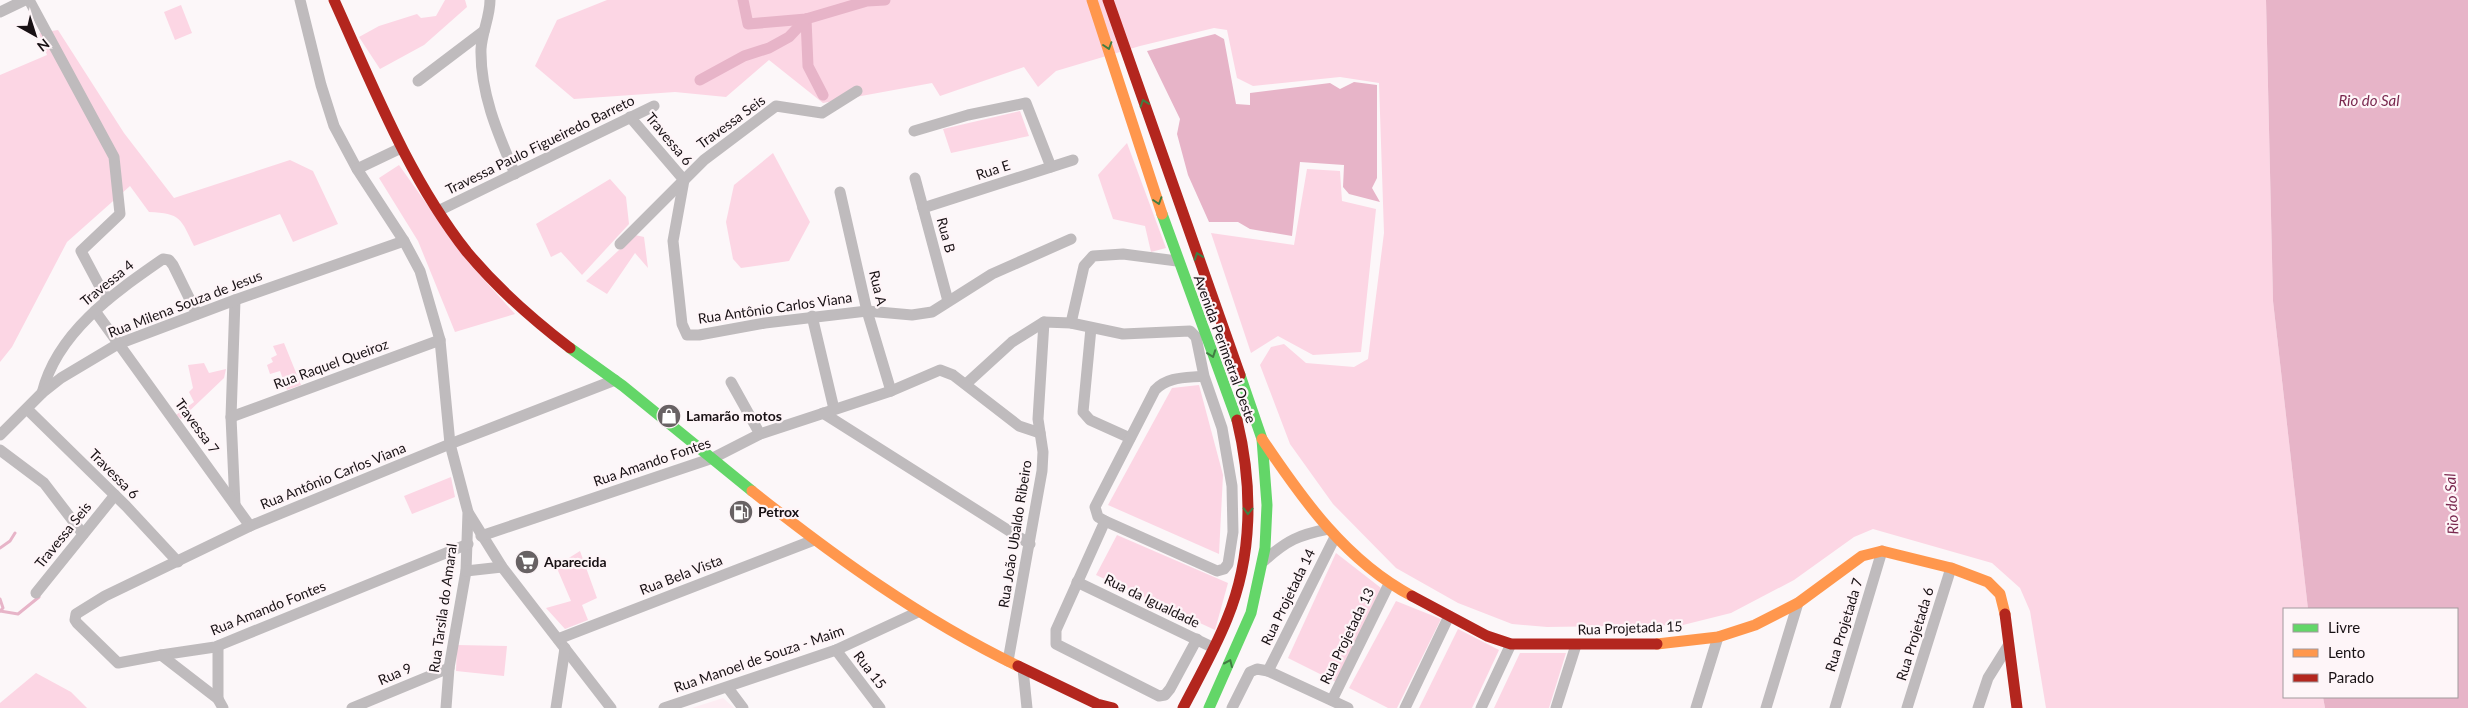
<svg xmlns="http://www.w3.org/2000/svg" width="2468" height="708" font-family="Lato,sans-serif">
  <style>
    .built { fill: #fdedf3 }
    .green { fill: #fcd6e4 }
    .water { fill: #e7b4c8 }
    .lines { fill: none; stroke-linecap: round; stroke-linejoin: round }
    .stream { stroke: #e7b4c8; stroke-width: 3 }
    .canal { stroke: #e7b4c8; stroke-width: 11 }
    .street { stroke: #bfbbbd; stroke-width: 11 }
    .fast { stroke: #63d668; stroke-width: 11 }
    .slow { stroke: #ff974d; stroke-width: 11 }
    .jam { stroke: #b3261e; stroke-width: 11 }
    .oneway { stroke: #417d42 }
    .labels { text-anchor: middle; stroke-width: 4.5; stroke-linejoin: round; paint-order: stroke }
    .street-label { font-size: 14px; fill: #181114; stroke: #fef5f8 }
    .poi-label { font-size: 14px; font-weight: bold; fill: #181114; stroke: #fef5f8; text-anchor: start }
    .water-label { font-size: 15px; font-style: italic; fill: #7a284f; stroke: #fef5f8 }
  </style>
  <rect width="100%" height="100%" fill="#fcf7f9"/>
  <polygon class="built" points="723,698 734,708 692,708"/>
  <g class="green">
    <polygon points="445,0 465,0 467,7 424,45 380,69 359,37 379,26 417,14 421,18 436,16"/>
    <polygon points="607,0 2266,0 2273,301 2308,609 2284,609 2284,697 2323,697 2325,708 2046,708 2030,611 2020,588 1992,563 1873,529 1854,537 1794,580 1731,613 1683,625 1547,627 1512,624 1458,603 1396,568 1333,504 1290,444 1260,365 1271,347 1284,344 1306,363 1354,367 1368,359 1384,233 1379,83 1340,77 1253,86 1237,78 1227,30 1214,28 1140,46 1056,71 1038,87 1024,67 940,96 932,83 823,103 769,60 726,97 675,92 574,99 535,66 557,20"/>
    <polygon points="181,5 192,33 175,40 164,12"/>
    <path d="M58,30L124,133L174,198L290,160L313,171L338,224L293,242L280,214L194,246C181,219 181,213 149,212L130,186L67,242L12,347L0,362V75L47,55L39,33Z"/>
    <polygon points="1020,111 1029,136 951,153 943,129"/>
    <polygon points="1127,143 1166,248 1151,252 1145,226 1113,219 1098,175"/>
    <polygon points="773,153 810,222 789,261 741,268 733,259 726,222 734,185"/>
    <polygon points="399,165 468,262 515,314 455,332 418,241 379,178"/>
    <polygon points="1307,169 1340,171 1342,201 1376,209 1361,352 1313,355 1278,336 1251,353 1211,233 1294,245"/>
    <polygon points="610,179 626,197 629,224 582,275 561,252 551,257 536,224"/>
    <polygon points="635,235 644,237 648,268 635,253 607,294 586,281"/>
    <polygon points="284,343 301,385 287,390 280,371 270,374 267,365 273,362 271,358 277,355 273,346"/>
    <polygon points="204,363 209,373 226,369 224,378 181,419 176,415 194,402 189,392 193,388 188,365"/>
    <polygon points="1199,385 1223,475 1219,554 1108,505 1172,388"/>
    <polygon points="451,477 455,497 412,514 404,496"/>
    <polygon points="1117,535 1228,583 1215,630 1096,575"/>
    <polygon points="580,551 597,598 582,605 588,620 565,629 546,608 571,601 556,566"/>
    <polygon points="1336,553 1381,588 1336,682 1288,658"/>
    <polygon points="1396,601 1441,619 1397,708 1388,708 1349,688"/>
    <polygon points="1458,629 1499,650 1472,708 1419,708"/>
    <polygon points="457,645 507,646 504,676 456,671"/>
    <polygon points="1520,653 1566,653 1549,708 1494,708"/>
    <polygon points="36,673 71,692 87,708 0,708 0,703"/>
  </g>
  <g class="water">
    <polygon points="2266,0 2468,0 2468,708 2325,708 2323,697 2457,697 2457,609 2308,609 2273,301"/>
    <polygon points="1215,34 1224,39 1236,104 1250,105 1250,93 1330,83 1340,89 1354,82 1377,85 1377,178 1372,188 1380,202 1349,194 1343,187 1344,165 1300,162 1292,236 1250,229 1238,222 1209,222 1188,175 1177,134 1180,119 1147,51"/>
  </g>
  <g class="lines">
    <g class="stream">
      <polyline points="0,548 10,541 15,533"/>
      <polyline points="0,599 3,608 0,611"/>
      <polyline points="0,611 18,614 39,597"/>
    </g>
    <g class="canal">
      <polyline points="743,0 748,24 806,19 867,1 885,0"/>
      <polyline points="806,19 808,66 823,95"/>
      <polyline points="700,80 744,56 769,48 789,37 806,19"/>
    </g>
    <g class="street">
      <polyline points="29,0 114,157 120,214 81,251 107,300"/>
      <polyline points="300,0 321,85 334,126 357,169 404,241 420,271 440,340 450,444 468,512 466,571 449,668 446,708"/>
      <path d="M490,0C490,17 482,32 481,49C480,93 498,134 515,174"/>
      <polyline points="0,12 25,0"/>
      <polyline points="418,81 484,31"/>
      <polyline points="630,117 684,180"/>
      <polyline points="914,131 968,115 1026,103 1051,167"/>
      <polyline points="357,169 401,148"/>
      <polyline points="915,178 948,301"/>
      <polyline points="684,180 673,241 682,324 687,335 699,335 765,323 867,311 912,315 932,312 992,274 1071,239"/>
      <polyline points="840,192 867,311 891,391"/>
      <polyline points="923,208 1073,160"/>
      <polyline points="438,211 654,106"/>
      <polyline points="620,244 704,160 776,106 822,113 857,91"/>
      <polyline points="235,300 231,417 235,505"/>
      <polyline points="95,311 250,526"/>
      <polyline points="812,316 834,409"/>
      <polyline points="1071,323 1084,266 1093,256 1123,254 1177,261"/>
      <polyline points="1091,328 1083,412 1090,420 1130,438"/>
      <polyline points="731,382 760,434"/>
      <path d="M966,384L1012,342L1044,322L1071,323L1123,334L1190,331L1196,337L1204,376L1222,428L1232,486L1233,532L1228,564L1224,569L1217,571L1105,521L1098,517L1095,507L1155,390C1168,376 1187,378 1204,376"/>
      <path d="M42,393C57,332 114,293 163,259L169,260L173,265L197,314"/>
      <polyline points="27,409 126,506 178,562"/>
      <polyline points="823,413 1030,544"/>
      <polyline points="231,417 440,340"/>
      <polyline points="0,435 42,393 61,378 118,344 235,300 404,241"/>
      <polyline points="0,450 44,483 83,534"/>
      <polyline points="469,514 502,567 611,708"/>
      <polyline points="1105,521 1056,630 1056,644 1159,696 1165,695 1170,689 1197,639"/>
      <polyline points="481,536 713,458 760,434 891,391 940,370 953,375 1019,426 1040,433"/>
      <path d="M1264,561C1287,540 1299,535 1328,529"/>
      <polyline points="466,571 502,567"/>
      <polyline points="1077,582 1214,648"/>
      <polyline points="36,593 115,495"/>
      <polyline points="558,639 814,540"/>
      <polyline points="218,646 218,699"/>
      <polyline points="836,650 880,708"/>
      <polyline points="161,655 215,647 468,544"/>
      <polyline points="1008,661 1042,471 1043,452 1038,419 1044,322"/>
      <polyline points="1023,669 1027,708"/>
      <polyline points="1268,671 1335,537"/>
      <polyline points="728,688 743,708"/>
      <polyline points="1332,700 1389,584"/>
      <polyline points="223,708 218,699 161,655 118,663 77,623 75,620 76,614 105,596 250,526 450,444 615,380"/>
      <polyline points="352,708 449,668"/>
      <polyline points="556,708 565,648"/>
      <polyline points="664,708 836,650 918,612"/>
      <polyline points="1232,708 1250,672 1257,669 1268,671 1348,708"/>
      <polyline points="1405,708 1449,616"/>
      <polyline points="1481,708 1511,644"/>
      <polyline points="1556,708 1576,645"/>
      <polyline points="1696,708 1718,637"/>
      <polyline points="1766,708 1798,603"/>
      <polyline points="1835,708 1882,551"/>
      <polyline points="1907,708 1951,568"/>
      <polyline points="1978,708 1988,678 2008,646"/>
    </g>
    <g class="fast">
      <polyline points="1162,214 1237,420"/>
      <polyline points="570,348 623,386 752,491"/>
      <polyline points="1209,708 1251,613 1265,548 1267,505 1262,439 1240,375"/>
    </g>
    <g class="slow">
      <polyline points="1092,0 1162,214"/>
      <path d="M1262,439C1303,500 1346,561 1412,596"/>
      <path d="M752,491C835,557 921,619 1018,666"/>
      <polyline points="1657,644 1718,637 1755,625 1798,603 1862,556 1882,551 1951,568 1988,582 2000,594 2005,614"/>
    </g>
    <g class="jam">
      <path d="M334,0C373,86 408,177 467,252C497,288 532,319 570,348"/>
      <polyline points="1108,0 1240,375"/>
      <polyline points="1412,596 1487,636 1511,644 1657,644"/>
      <polyline points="2005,614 2017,708"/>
      <polyline points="1018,666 1097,704 1113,708"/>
      <path d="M1183,708C1198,679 1215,649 1227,619C1253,556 1253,486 1237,420"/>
    </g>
  </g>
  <defs><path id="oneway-chevron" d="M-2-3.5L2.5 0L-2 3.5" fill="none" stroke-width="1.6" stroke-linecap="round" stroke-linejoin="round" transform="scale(1.25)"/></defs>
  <g class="oneway">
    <use href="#oneway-chevron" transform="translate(1108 46) rotate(72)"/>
    <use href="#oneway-chevron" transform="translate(1144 103) rotate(-109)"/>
    <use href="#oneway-chevron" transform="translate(1158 201) rotate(72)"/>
    <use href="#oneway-chevron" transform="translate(1198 256) rotate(-110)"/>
    <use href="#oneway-chevron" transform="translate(1212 354) rotate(70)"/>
    <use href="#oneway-chevron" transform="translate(1248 511) rotate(92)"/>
    <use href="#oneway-chevron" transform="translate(1229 663) rotate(-66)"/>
  </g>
  <defs>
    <g id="shop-disc" transform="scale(1.25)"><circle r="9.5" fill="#686264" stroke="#fef5f8"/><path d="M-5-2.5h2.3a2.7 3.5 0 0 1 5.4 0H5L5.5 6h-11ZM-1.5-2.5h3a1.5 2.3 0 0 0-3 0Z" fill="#fff"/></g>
    <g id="fuel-disc" transform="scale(1.25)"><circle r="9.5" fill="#686264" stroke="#fef5f8"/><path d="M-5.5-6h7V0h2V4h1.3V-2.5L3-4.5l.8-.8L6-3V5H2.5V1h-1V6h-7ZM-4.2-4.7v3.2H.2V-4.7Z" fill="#fff"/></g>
    <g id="supermarket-disc" transform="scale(1.25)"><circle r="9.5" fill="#686264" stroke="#fef5f8"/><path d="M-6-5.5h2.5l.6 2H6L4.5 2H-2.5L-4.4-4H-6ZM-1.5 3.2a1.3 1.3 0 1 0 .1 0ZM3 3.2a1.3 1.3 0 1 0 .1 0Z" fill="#fff"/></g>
  </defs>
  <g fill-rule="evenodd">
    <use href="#shop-disc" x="669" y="416"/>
    <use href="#fuel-disc" x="741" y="512"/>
    <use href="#supermarket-disc" x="527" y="562"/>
  </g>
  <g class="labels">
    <g class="street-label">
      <text transform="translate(731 122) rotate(-36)" y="5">Travessa Seis</text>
      <text transform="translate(669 139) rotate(50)" y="5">Travessa 6</text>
      <text transform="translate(540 145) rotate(-26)" y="5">Travessa Paulo Figueiredo Barreto</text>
      <text transform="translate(993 170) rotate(-18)" y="5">Rua E</text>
      <text transform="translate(946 235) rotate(75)" y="5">Rua B</text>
      <text transform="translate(107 283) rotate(-39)" y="5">Travessa 4</text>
      <text transform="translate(878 288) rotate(77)" y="5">Rua A</text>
      <text transform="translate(185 304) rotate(-21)" y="5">Rua Milena Souza de Jesus</text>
      <text transform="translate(775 308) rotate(-8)" y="5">Rua Antônio Carlos Viana</text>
      <text transform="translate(1225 349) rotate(70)" y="5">Avenida Perimetral Oeste</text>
      <text transform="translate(331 364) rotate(-20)" y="5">Rua Raquel Queiroz</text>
      <text transform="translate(197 426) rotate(54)" y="5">Travessa 7</text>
      <text transform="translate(652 462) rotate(-19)" y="5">Rua Amando Fontes</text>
      <text transform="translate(114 474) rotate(45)" y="5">Travessa 6</text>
      <text transform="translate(333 476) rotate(-22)" y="5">Rua Antônio Carlos Viana</text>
      <text transform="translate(1015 534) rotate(-81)" y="5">Rua João Ubaldo Ribeiro</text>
      <text transform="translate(63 535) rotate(-51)" y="5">Travessa Seis</text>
      <text transform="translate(681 575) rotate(-21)" y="5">Rua Bela Vista</text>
      <text transform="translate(1288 597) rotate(-64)" y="5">Rua Projetada 14</text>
      <text transform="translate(1152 601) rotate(26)" y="5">Rua da Igualdade</text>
      <text transform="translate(268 608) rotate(-22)" y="5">Rua Amando Fontes</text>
      <text transform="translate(443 608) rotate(-82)" y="5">Rua Tarsila do Amaral</text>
      <text transform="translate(1844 625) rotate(-73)" y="5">Rua Projetada 7</text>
      <text transform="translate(1630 628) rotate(-2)" y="5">Rua Projetada 15</text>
      <text transform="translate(1915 634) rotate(-73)" y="5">Rua Projetada 6</text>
      <text transform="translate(1347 636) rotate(-64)" y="5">Rua Projetada 13</text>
      <text transform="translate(759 659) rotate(-19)" y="5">Rua Manoel de Souza - Maim</text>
      <text transform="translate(870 670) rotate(52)" y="5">Rua 15</text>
      <text transform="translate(395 674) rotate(-23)" y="5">Rua 9</text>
    </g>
    <g class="poi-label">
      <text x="686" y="421">Lamarão motos</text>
      <text x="758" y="517">Petrox</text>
      <text x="544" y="567">Aparecida</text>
    </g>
    <g class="water-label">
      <text x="2369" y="106">Rio do Sal</text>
      <text transform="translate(2452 504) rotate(-93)" y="5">Rio do Sal</text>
    </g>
  </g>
  <rect x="2283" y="608" width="175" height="90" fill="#fef5f8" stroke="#a29a9d"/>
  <rect x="2293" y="624" width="25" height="8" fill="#63d668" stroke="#a29a9d"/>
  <text x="2328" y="633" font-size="15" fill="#181114">Livre</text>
  <rect x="2293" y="649" width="25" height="8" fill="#ff974d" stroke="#a29a9d"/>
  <text x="2328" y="658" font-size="15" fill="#181114">Lento</text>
  <rect x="2293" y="674" width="25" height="8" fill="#b3261e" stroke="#a29a9d"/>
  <text x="2328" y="683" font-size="15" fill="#181114">Parado</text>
  <g transform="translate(35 35) rotate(141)" stroke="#fef5f8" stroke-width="4" paint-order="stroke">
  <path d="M0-4L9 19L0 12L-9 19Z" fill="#181114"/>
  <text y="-8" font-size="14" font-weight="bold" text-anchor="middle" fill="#181114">N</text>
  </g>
</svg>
